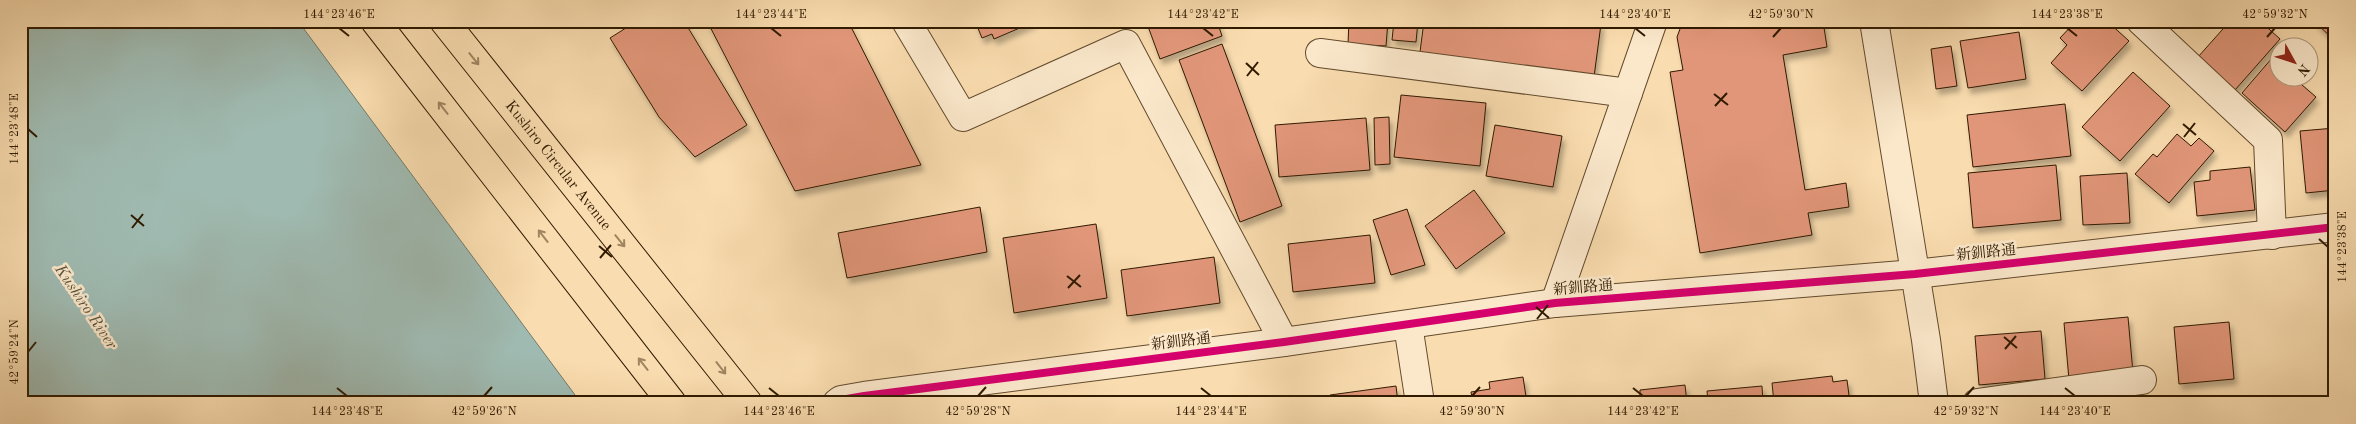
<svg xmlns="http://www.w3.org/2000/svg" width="2356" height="424" font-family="'Old Standard TT','Noto Serif JP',serif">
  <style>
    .water { fill: #9fbab1; stroke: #737a6a }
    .building { fill: #e19679; stroke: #301a00; filter: url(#shadow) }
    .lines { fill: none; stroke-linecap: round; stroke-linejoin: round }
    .minor-casing { stroke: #624a2c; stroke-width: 30 }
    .highway-casing { stroke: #301a00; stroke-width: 30 }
    .minor { stroke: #fbe8cb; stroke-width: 28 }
    .highway { stroke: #f9dcaf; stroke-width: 28 }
    .cycleway-casing { stroke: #fbe8cb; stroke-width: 11 }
    .cycleway { stroke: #d6006c; stroke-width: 8 }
    .oneway { stroke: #9f8560 }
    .ticks { fill: none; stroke: #301a00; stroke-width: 2 }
    .labels { text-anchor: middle; stroke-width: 5; stroke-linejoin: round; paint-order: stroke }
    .street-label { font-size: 15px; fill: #301a00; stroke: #fbe8cb }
    .water-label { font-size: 16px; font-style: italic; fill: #57523e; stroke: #fbe8cb }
    .neatline { fill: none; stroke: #301a00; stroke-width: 2 }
    .ticks-label { font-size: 12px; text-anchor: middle; fill: #301a00 }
  </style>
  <defs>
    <filter id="shadow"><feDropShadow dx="3" dy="5.5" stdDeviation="2.5" flood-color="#0004"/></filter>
  </defs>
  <rect width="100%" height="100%" fill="#f9dcaf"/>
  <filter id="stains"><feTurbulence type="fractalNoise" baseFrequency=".004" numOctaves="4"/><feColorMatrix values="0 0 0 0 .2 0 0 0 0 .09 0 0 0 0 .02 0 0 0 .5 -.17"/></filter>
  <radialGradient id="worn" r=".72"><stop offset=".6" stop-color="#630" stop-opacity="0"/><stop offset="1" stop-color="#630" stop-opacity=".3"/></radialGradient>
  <polygon class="water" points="21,21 298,21 581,403 21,403"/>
  <g class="building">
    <polygon points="637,21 684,21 747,125 695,157 659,117 610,38"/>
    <polygon points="707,21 848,21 921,165 795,191"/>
    <polygon points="975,21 1036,21 994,39 992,34 982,38"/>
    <polygon points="1146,21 1217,21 1222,36 1160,59"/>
    <polygon points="1349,21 1388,21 1386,46 1348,44"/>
    <polygon points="1394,21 1418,21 1416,42 1392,40"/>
    <polygon points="1424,21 1581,21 1601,24 1594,77 1420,52"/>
    <polygon points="1683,21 1823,21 1827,47 1783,55 1805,190 1846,183 1849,207 1808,213 1812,235 1700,253 1670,72 1683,70 1677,37"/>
    <polygon points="2090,21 2107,21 2129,41 2082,91 2051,63 2067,45 2060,38 2075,22 2082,29"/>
    <polygon points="2230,21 2260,21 2280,39 2235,90 2198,57"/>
    <polygon points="2314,21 2335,21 2335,41"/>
    <polygon points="2019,32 2026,79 1968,88 1960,41"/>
    <polygon points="1222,44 1282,206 1240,222 1179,60"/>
    <polygon points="1951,46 1957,86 1936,89 1931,49"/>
    <polygon points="2272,58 2278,63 2278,78 2294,78 2316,97 2285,132 2242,93"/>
    <polygon points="2133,72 2170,106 2120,161 2082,127"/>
    <polygon points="1401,95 1486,103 1480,166 1394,157"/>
    <polygon points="2065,104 2071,156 1973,167 1967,115"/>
    <polygon points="1389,117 1390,164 1375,165 1374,118"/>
    <polygon points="1366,118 1370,170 1279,177 1275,125"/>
    <polygon points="1495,125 1562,136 1553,187 1486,176"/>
    <polygon points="2335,128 2335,190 2306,193 2300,131"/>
    <polygon points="2177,134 2191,146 2199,138 2214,151 2169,203 2135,174 2153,154 2157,157"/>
    <polygon points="2056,165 2061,220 1973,228 1968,173"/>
    <polygon points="2250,167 2255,210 2197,216 2194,182 2210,180 2210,171"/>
    <polygon points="2127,173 2130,223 2083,225 2080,176"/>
    <polygon points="1474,190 1505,233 1456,269 1425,226"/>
    <polygon points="980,207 987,252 847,278 838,233"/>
    <polygon points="1407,209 1425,265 1391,275 1373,220"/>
    <polygon points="1096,224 1107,298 1014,313 1003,238"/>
    <polygon points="1370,235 1375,283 1293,292 1288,244"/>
    <polygon points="1214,257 1220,303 1127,316 1121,270"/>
    <polygon points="2128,317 2133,373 2069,380 2064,323"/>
    <polygon points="2229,322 2234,379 2179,384 2174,327"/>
    <polygon points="2041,331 2045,379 1979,385 1975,336"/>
    <polygon points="1832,376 1833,382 1847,380 1850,403 1774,403 1772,383"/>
    <polygon points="1523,377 1527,403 1473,403 1471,392 1490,389 1489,382"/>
    <polygon points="1685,385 1687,403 1615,403 1640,398 1640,390"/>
    <polygon points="1396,386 1398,403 1331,403 1330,395"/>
    <polygon points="1762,386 1763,403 1708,403 1707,391"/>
  </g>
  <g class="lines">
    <g class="minor-casing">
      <g id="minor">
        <polyline points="906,21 963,117 1126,44 1284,342"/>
        <polyline points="1874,21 1926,340 1934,403"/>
        <polyline points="2141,21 2268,140 2272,235"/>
        <polyline points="1320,53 1628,93"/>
        <polyline points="1555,303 1653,21"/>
        <polyline points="1408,325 1420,403"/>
        <polyline points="837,403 841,400 864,396 1284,342 1555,303 1915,274 2335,227"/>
        <polyline points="1977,403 2142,380"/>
      </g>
    </g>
    <g class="highway-casing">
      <g id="highway">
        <polyline points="375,21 672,403"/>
        <path id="s1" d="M444,21L748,403"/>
      </g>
    </g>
    <use href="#minor" class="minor"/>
    <use href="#highway" class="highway"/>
    <g class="cycleway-casing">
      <polyline id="cycleway" points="837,403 841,400 864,396 1284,342 1555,303 1915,274 2335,227"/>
    </g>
    <use href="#cycleway" class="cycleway"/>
  </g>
  <defs><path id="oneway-shaft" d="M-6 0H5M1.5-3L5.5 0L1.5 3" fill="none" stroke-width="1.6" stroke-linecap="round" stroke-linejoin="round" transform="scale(1.25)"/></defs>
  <g class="oneway">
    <use href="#oneway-shaft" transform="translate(474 59) rotate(51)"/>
    <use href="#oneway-shaft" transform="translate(443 108) rotate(-128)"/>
    <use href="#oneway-shaft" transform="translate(543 236) rotate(-128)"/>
    <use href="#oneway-shaft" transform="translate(620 241) rotate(51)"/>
    <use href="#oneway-shaft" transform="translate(643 364) rotate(-128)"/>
    <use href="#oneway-shaft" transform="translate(721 368) rotate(52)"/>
  </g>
  <path class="ticks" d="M339,28L349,36M771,28L781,36M1203,28L1213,36M1635,28L1645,36M2067,28L2077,36M1773,37L1781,28M2267,37L2275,28M1246,63L1259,75M1247,76L1258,62M1714,94L1728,105M1715,106L1727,93M2183,124L2196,135M28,129L37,137M2184,137L2195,123M131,215L144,226M132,228L143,214M2319,239L2328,247M599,246L612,257M600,258L611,245M1067,276L1081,287M1068,288L1080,275M1536,307L1549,318M1537,319L1548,305M2004,337L2017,348M2005,349L2016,336M28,352L36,342M337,388L347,396M769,388L779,396M1201,388L1211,396M1633,388L1643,396M2065,388L2075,396M484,396L492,387M978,396L986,387M1472,396L1480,387M1966,396L1974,387"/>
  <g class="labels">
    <g class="street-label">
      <text dy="5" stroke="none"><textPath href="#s1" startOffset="184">Kushiro Circular Avenue</textPath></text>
      <text transform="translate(1986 252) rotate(-6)" y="5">新釧路通</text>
      <text transform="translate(1583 287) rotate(-5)" y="5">新釧路通</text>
      <text transform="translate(1181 341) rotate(-7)" y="5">新釧路通</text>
    </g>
    <g class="water-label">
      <text transform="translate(87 306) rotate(56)" y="6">Kushiro River</text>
    </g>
  </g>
  <rect width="2356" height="424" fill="none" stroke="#f9dcaf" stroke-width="55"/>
  <g transform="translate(2294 62) rotate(130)"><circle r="24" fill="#fbe8cb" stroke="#aa967a"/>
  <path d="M0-4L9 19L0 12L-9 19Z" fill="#8f2418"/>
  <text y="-8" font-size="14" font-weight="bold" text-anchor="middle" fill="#301a00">N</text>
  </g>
  <rect x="28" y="28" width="2300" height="368" class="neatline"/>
  <g class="ticks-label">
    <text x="339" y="18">144°23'46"E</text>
    <text x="771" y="18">144°23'44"E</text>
    <text x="1203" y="18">144°23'42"E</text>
    <text x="1635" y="18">144°23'40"E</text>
    <text x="1781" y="18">42°59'30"N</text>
    <text x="2067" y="18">144°23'38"E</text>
    <text x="2275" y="18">42°59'32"N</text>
    <text transform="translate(14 129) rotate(-90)" y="4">144°23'48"E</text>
    <text transform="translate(2342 247) rotate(-90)" y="4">144°23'38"E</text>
    <text transform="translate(14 352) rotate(-90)" y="4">42°59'24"N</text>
    <text x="347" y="415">144°23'48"E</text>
    <text x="484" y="415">42°59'26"N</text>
    <text x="779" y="415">144°23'46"E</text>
    <text x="978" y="415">42°59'28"N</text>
    <text x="1211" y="415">144°23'44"E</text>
    <text x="1472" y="415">42°59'30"N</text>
    <text x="1643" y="415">144°23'42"E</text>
    <text x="1966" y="415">42°59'32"N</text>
    <text x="2075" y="415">144°23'40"E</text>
  </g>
  <rect width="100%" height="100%" filter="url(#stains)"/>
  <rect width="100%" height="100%" fill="url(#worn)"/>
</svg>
